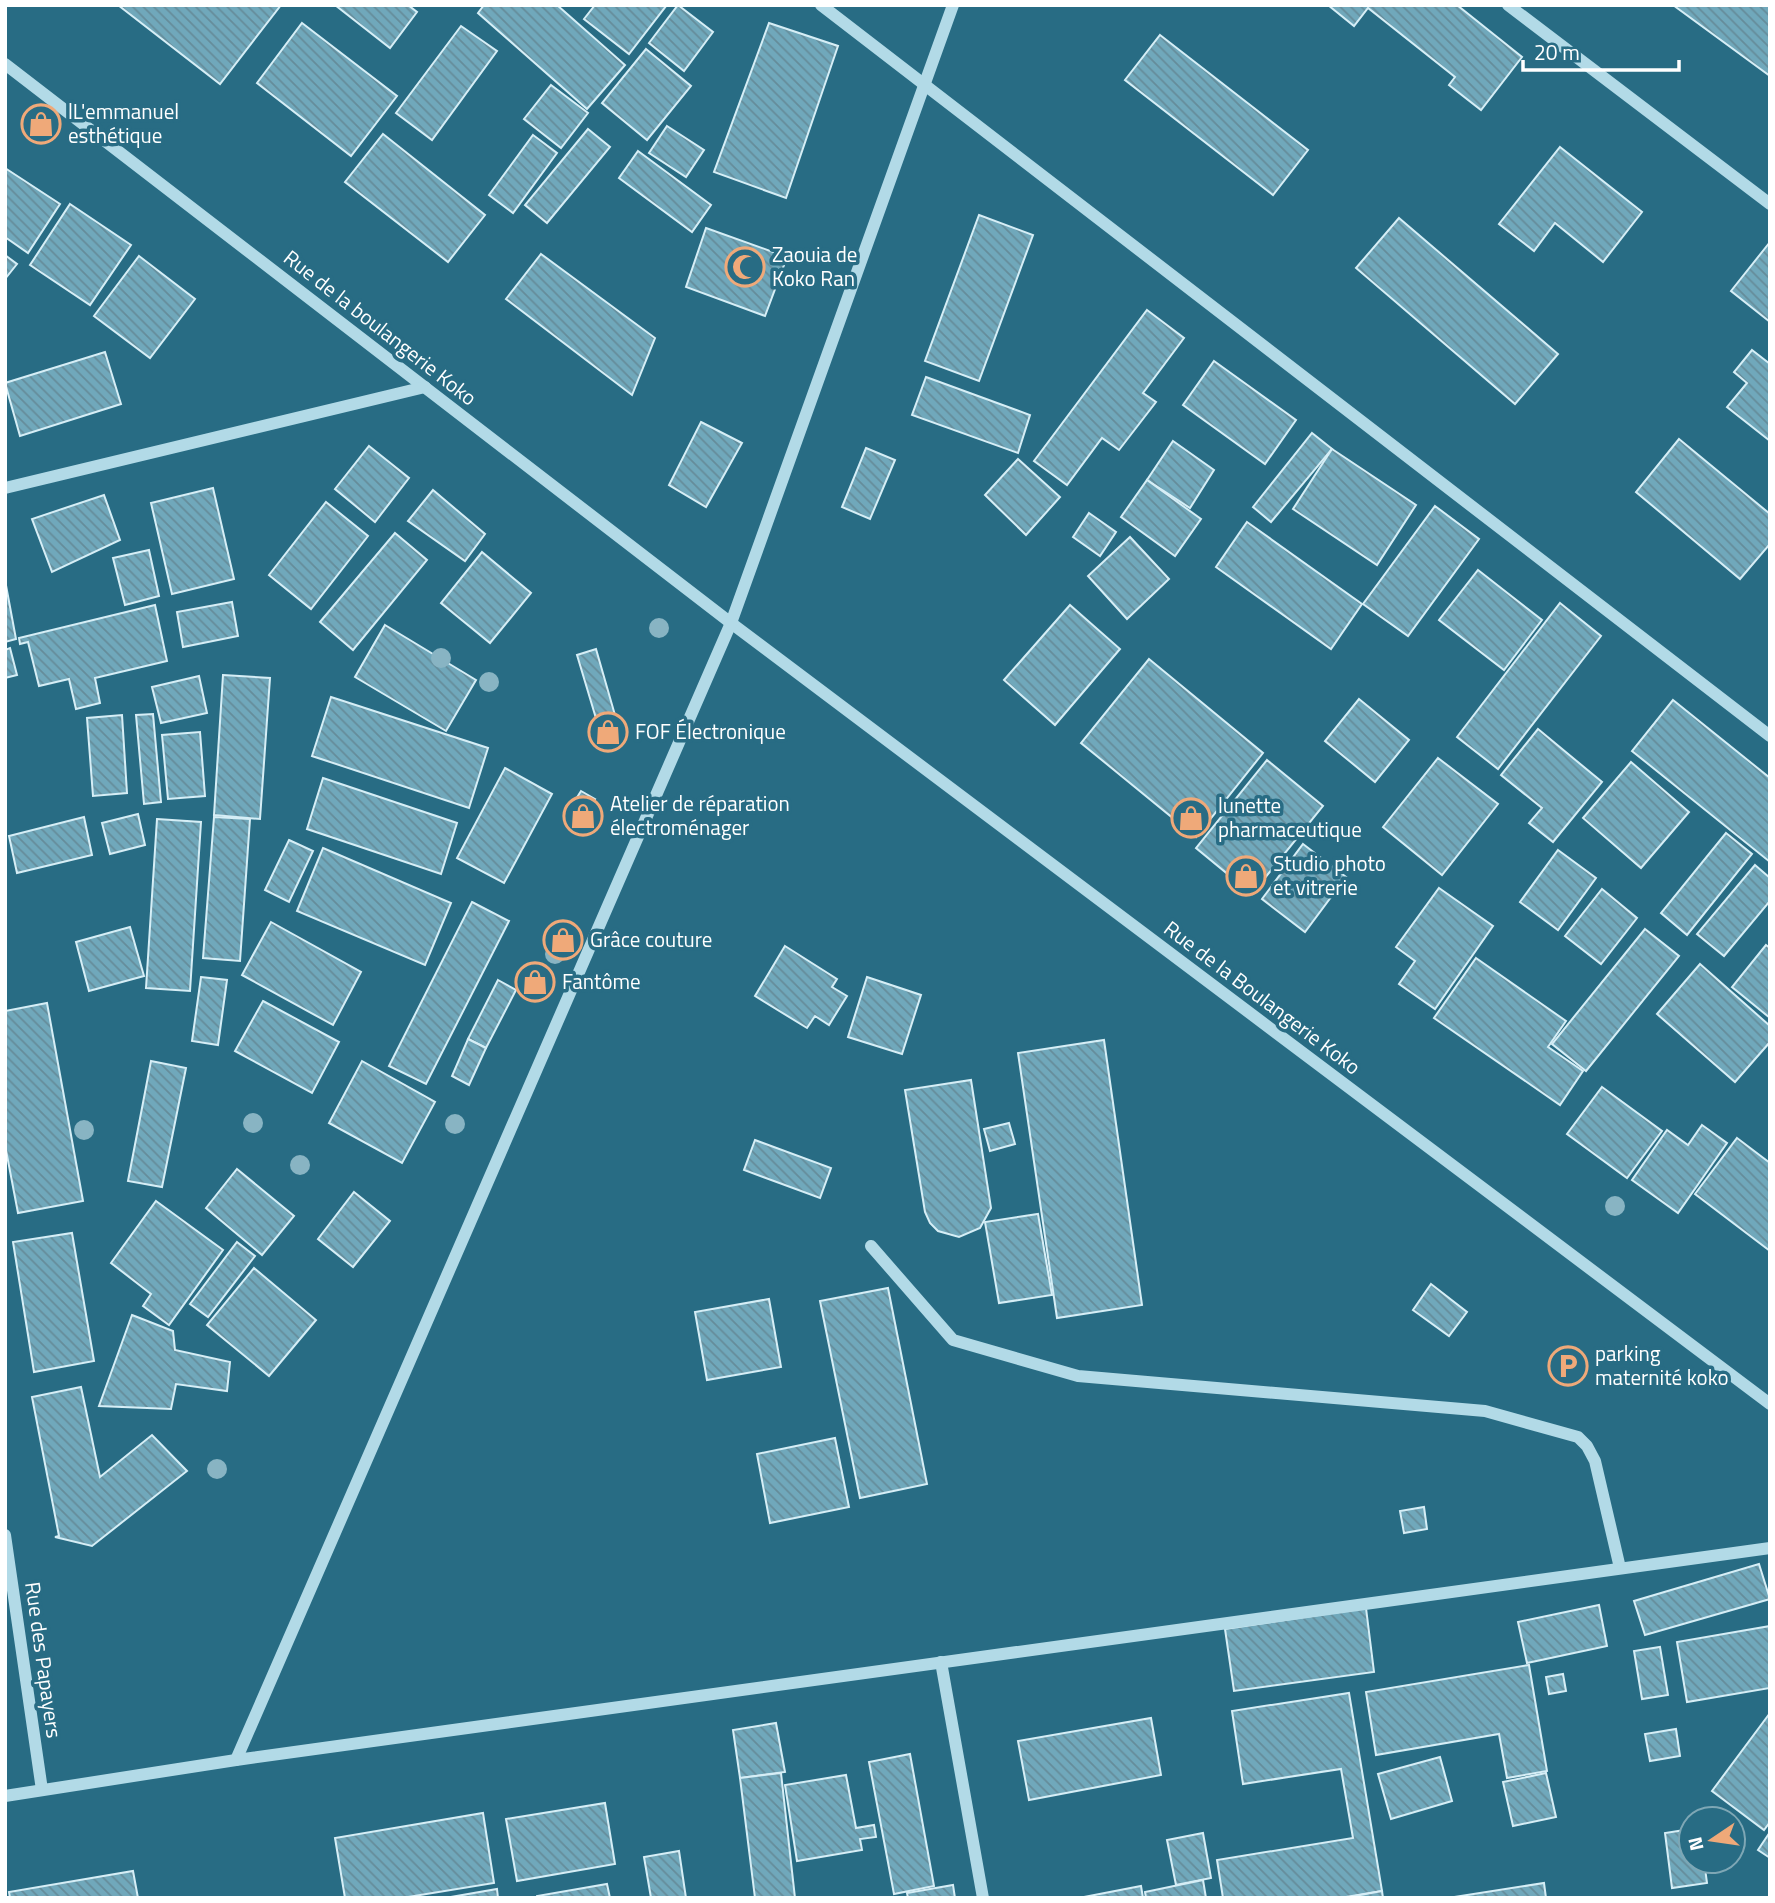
<svg xmlns="http://www.w3.org/2000/svg" width="1775" height="1903" font-family="'Titillium Web',sans-serif">
  <style>
    .building { fill: url(#building-back-hatch); stroke: #d6eef6; stroke-width: 2 }
    .lines { fill: none; stroke-linecap: round; stroke-linejoin: round }
    .minor { stroke: #b2dae7; stroke-width: 12 }
    .tree { fill: #88b4c3 }
    .labels { text-anchor: middle; stroke-width: 7; stroke-linejoin: round; paint-order: stroke }
    .poi-label { font-size: 21px; fill: #fff; stroke: #286c84; text-anchor: start }
    .street-label { font-size: 21px; fill: #fff; stroke: #286c84 }
  </style>
  <defs>
    <pattern id="building-back-hatch" width="6" height="6" patternUnits="userSpaceOnUse" patternTransform="scale(1.75)"><rect width="6" height="6" fill="#70a8bb"/><path d="M-1 5l2 2M0 0l6 6M5-1l2 2" fill="none" stroke="#658c9a"/></pattern>
  </defs>
  <rect width="100%" height="100%" fill="#286c84"/>
  <g class="building">
    <polygon points="118,5 281,5 220,84"/>
    <polygon points="335,5 408,5 417,12 390,48"/>
    <polygon points="484,5 557,5 625,65 587,109 478,13"/>
    <polygon points="595,5 664,5 666,6 629,54 584,19"/>
    <polygon points="678,5 713,32 684,71 649,43"/>
    <polygon points="1328,5 1457,5 1522,57 1481,110 1449,85 1455,77 1368,8 1354,26"/>
    <polygon points="1673,5 1770,5 1770,76"/>
    <polygon points="302,23 397,96 351,156 257,83"/>
    <polygon points="769,23 838,46 786,198 714,172"/>
    <polygon points="461,26 497,51 432,140 396,113"/>
    <polygon points="1160,35 1308,150 1273,195 1125,80"/>
    <polygon points="646,49 691,86 647,140 602,103"/>
    <polygon points="551,85 588,113 561,148 524,119"/>
    <polygon points="667,126 704,150 686,177 649,153"/>
    <polygon points="588,129 610,147 547,223 525,205"/>
    <polygon points="383,134 485,215 448,262 345,182"/>
    <polygon points="533,135 557,153 513,213 489,195"/>
    <polygon points="1560,147 1642,212 1603,262 1555,223 1534,251 1499,224"/>
    <polygon points="638,151 711,205 692,232 619,178"/>
    <polygon points="5,168 60,204 28,253 5,237"/>
    <polygon points="70,204 131,245 90,305 30,265"/>
    <polygon points="979,215 1033,235 979,381 925,361"/>
    <polygon points="1399,218 1558,354 1515,404 1356,268"/>
    <polygon points="706,228 787,257 765,316 686,287"/>
    <polygon points="1770,242 1770,322 1731,291"/>
    <polygon points="541,254 655,338 632,395 506,299"/>
    <polygon points="5,255 17,264 5,279"/>
    <polygon points="139,256 195,299 150,358 94,316"/>
    <polygon points="1147,310 1184,338 1143,393 1156,402 1119,450 1102,438 1067,485 1034,461"/>
    <polygon points="1752,350 1770,364 1770,441 1727,407 1747,383 1734,372"/>
    <polygon points="105,352 121,404 20,436 5,383"/>
    <polygon points="1214,361 1296,420 1265,464 1183,405"/>
    <polygon points="926,377 1030,415 1018,453 912,415"/>
    <polygon points="701,422 742,443 706,507 669,485"/>
    <polygon points="1312,433 1332,449 1271,522 1253,507"/>
    <polygon points="1679,439 1770,514 1770,544 1740,579 1636,492"/>
    <polygon points="1173,441 1214,470 1190,508 1147,480"/>
    <polygon points="369,446 409,478 375,522 335,489"/>
    <polygon points="866,448 895,460 870,519 842,507"/>
    <polygon points="1332,449 1416,505 1377,565 1293,509"/>
    <polygon points="1018,459 1060,497 1026,535 985,495"/>
    <polygon points="1147,480 1201,519 1175,556 1121,517"/>
    <polygon points="213,488 234,579 172,594 151,503"/>
    <polygon points="433,490 485,534 465,561 408,521"/>
    <polygon points="104,495 120,540 52,572 32,519"/>
    <polygon points="326,502 368,536 311,609 269,575"/>
    <polygon points="1435,506 1479,539 1408,636 1363,604"/>
    <polygon points="1089,513 1116,532 1100,556 1073,537"/>
    <polygon points="1247,522 1362,604 1331,649 1216,567"/>
    <polygon points="395,533 427,560 353,650 320,622"/>
    <polygon points="1130,537 1169,579 1127,619 1088,576"/>
    <polygon points="149,550 159,596 125,605 113,558"/>
    <polygon points="482,552 531,593 490,643 441,603"/>
    <polygon points="1478,570 1542,620 1504,670 1439,620"/>
    <polygon points="5,580 16,639 5,642"/>
    <polygon points="232,602 238,636 183,647 177,612"/>
    <polygon points="1560,603 1601,636 1498,769 1457,737"/>
    <polygon points="155,605 167,661 95,678 100,703 76,709 69,679 39,686 28,642 20,644 19,638"/>
    <polygon points="1070,605 1120,649 1055,725 1004,680"/>
    <polygon points="385,625 476,680 446,731 355,677"/>
    <polygon points="10,648 17,675 5,678 5,650"/>
    <polygon points="596,649 619,729 601,735 577,655"/>
    <polygon points="1149,659 1263,753 1196,837 1081,743"/>
    <polygon points="223,675 270,678 260,819 214,815"/>
    <polygon points="199,676 207,713 161,723 152,687"/>
    <polygon points="331,697 488,748 469,808 312,756"/>
    <polygon points="1359,699 1409,740 1375,782 1325,741"/>
    <polygon points="1673,700 1770,778 1770,862 1632,751"/>
    <polygon points="153,714 161,802 144,804 136,715"/>
    <polygon points="122,715 127,793 93,796 87,718"/>
    <polygon points="1538,729 1602,782 1553,842 1529,823 1542,808 1501,775"/>
    <polygon points="200,732 205,796 168,799 162,735"/>
    <polygon points="1438,758 1498,804 1442,875 1383,827"/>
    <polygon points="1267,760 1323,806 1252,894 1196,848"/>
    <polygon points="1631,762 1689,812 1641,868 1583,818"/>
    <polygon points="505,768 552,794 504,883 457,858"/>
    <polygon points="323,778 457,823 441,874 307,829"/>
    <polygon points="581,791 595,799 579,824 566,815"/>
    <polygon points="138,814 145,845 110,854 102,823"/>
    <polygon points="84,817 92,855 17,873 9,836"/>
    <polygon points="214,817 250,819 240,961 203,958"/>
    <polygon points="157,819 201,822 190,991 146,988"/>
    <polygon points="1726,833 1752,854 1687,935 1661,913"/>
    <polygon points="289,840 313,851 289,902 265,890"/>
    <polygon points="1303,844 1346,877 1305,932 1262,899"/>
    <polygon points="323,848 451,903 425,965 297,911"/>
    <polygon points="1558,850 1596,878 1558,930 1520,902"/>
    <polygon points="1755,865 1770,878 1770,901 1724,956 1697,934"/>
    <polygon points="1439,888 1493,926 1435,1009 1399,984 1415,961 1396,947"/>
    <polygon points="1602,889 1637,918 1601,964 1565,936"/>
    <polygon points="472,902 509,921 426,1084 389,1066"/>
    <polygon points="271,922 361,972 333,1025 242,975"/>
    <polygon points="130,927 144,976 89,991 76,942"/>
    <polygon points="1645,929 1679,956 1586,1071 1552,1044"/>
    <polygon points="1766,945 1770,948 1770,1018 1732,987"/>
    <polygon points="785,946 837,979 832,987 847,996 829,1025 815,1016 807,1028 755,996"/>
    <polygon points="1476,958 1566,1021 1548,1047 1583,1071 1560,1105 1434,1018"/>
    <polygon points="1700,964 1770,1026 1770,1042 1735,1082 1657,1014"/>
    <polygon points="201,977 227,980 218,1045 192,1041"/>
    <polygon points="867,977 921,995 902,1054 848,1037"/>
    <polygon points="498,980 516,990 486,1048 468,1039"/>
    <polygon points="263,1001 339,1042 312,1093 235,1051"/>
    <polygon points="47,1003 83,1201 18,1213 5,1145 5,1011"/>
    <polygon points="468,1039 486,1048 469,1085 452,1076"/>
    <polygon points="1104,1040 1142,1305 1057,1318 1018,1053"/>
    <polygon points="151,1061 186,1068 162,1187 128,1181"/>
    <polygon points="362,1061 435,1102 402,1163 329,1123"/>
    <polygon points="971,1080 991,1208 980,1228 959,1237 938,1231 930,1223 925,1212 905,1090"/>
    <polygon points="1602,1087 1662,1131 1627,1178 1567,1134"/>
    <polygon points="1009,1123 1015,1144 990,1151 984,1129"/>
    <polygon points="1702,1125 1727,1143 1678,1213 1632,1180 1667,1130 1688,1145"/>
    <polygon points="1737,1138 1770,1163 1770,1251 1695,1194"/>
    <polygon points="755,1140 831,1168 820,1198 744,1170"/>
    <polygon points="237,1169 294,1216 262,1255 206,1208"/>
    <polygon points="354,1192 390,1221 353,1267 318,1239"/>
    <polygon points="156,1201 223,1250 169,1325 143,1306 151,1294 111,1263"/>
    <polygon points="1038,1214 1052,1295 999,1303 985,1222"/>
    <polygon points="72,1233 94,1361 34,1372 13,1242"/>
    <polygon points="237,1242 255,1256 208,1317 190,1304"/>
    <polygon points="254,1268 316,1320 269,1376 207,1325"/>
    <polygon points="1431,1284 1467,1312 1449,1336 1413,1310"/>
    <polygon points="888,1288 927,1484 860,1498 820,1301"/>
    <polygon points="769,1299 781,1367 707,1380 695,1312"/>
    <polygon points="132,1315 173,1331 175,1350 230,1362 227,1391 176,1384 171,1409 99,1406"/>
    <polygon points="81,1387 100,1477 152,1435 187,1471 92,1546 55,1537 59,1536 32,1397"/>
    <polygon points="835,1438 849,1507 770,1523 757,1454"/>
    <polygon points="1424,1507 1427,1529 1404,1533 1400,1511"/>
    <polygon points="1759,1564 1770,1599 1645,1635 1634,1601"/>
    <polygon points="1599,1605 1607,1646 1527,1663 1518,1622"/>
    <polygon points="1366,1608 1374,1672 1234,1691 1225,1629"/>
    <polygon points="1770,1626 1770,1688 1687,1702 1677,1642"/>
    <polygon points="1660,1647 1668,1695 1642,1699 1634,1651"/>
    <polygon points="1529,1665 1547,1771 1507,1778 1499,1734 1376,1755 1366,1692"/>
    <polygon points="1563,1674 1566,1691 1549,1694 1546,1677"/>
    <polygon points="1349,1693 1382,1891 1340,1898 1223,1898 1217,1860 1353,1838 1341,1769 1243,1784 1232,1711"/>
    <polygon points="1770,1713 1770,1822 1764,1830 1712,1791"/>
    <polygon points="1151,1718 1161,1775 1029,1800 1018,1741"/>
    <polygon points="776,1723 785,1772 740,1778 733,1730"/>
    <polygon points="1676,1729 1680,1756 1650,1761 1645,1734"/>
    <polygon points="910,1754 934,1886 894,1894 869,1762"/>
    <polygon points="1440,1757 1452,1801 1391,1819 1378,1774"/>
    <polygon points="781,1773 795,1898 755,1898 740,1778"/>
    <polygon points="1546,1773 1556,1817 1513,1826 1503,1782"/>
    <polygon points="846,1775 856,1828 874,1825 876,1837 860,1839 862,1850 797,1861 785,1785"/>
    <polygon points="605,1803 615,1864 517,1881 506,1819"/>
    <polygon points="483,1813 494,1883 402,1898 345,1898 335,1838"/>
    <polygon points="1691,1829 1691,1861 1704,1861 1707,1883 1672,1888 1665,1833"/>
    <polygon points="1770,1832 1770,1858 1758,1850"/>
    <polygon points="1203,1833 1211,1878 1176,1885 1167,1840"/>
    <polygon points="679,1851 686,1898 651,1898 644,1857"/>
    <polygon points="133,1871 138,1898 10,1898 9,1892"/>
    <polygon points="1203,1880 1206,1898 1146,1898 1145,1892"/>
    <polygon points="1544,1883 1546,1898 1448,1898"/>
    <polygon points="607,1884 610,1898 537,1898 537,1896"/>
    <polygon points="953,1885 955,1898 908,1898 907,1893"/>
    <polygon points="1141,1886 1143,1898 1084,1897"/>
    <polygon points="497,1889 498,1898 445,1898"/>
    <polygon points="1382,1891 1383,1898 1344,1898"/>
  </g>
  <g class="lines">
    <g class="minor">
      <polyline points="821,5 1770,736"/>
      <polyline points="1508,5 1770,204"/>
      <polyline points="5,64 731,623 1770,1404"/>
      <polyline points="5,488 425,387"/>
      <polyline points="871,1246 953,1340 1078,1376 1485,1411 1578,1437 1587,1446 1595,1461 1620,1568"/>
      <polyline points="5,1535 42,1790"/>
      <polyline points="941,1662 983,1898"/>
      <polyline points="236,1760 731,623 953,5"/>
      <polyline points="5,1796 236,1760 1770,1548"/>
    </g>
  </g>
  <g class="tree">
    <circle cx="659" cy="628" r="10"/>
    <circle cx="441" cy="658" r="10"/>
    <circle cx="489" cy="682" r="10"/>
    <circle cx="555" cy="954" r="10"/>
    <circle cx="253" cy="1123" r="10"/>
    <circle cx="455" cy="1124" r="10"/>
    <circle cx="84" cy="1130" r="10"/>
    <circle cx="300" cy="1165" r="10"/>
    <circle cx="1615" cy="1206" r="10"/>
    <circle cx="217" cy="1469" r="10"/>
  </g>
  <defs>
    <g id="shop-ring" transform="scale(2.0125)"><circle r="9.5" fill="#286c84" stroke="#efa979" stroke-width="1.5"/><path d="M-5-2.5h2.3a2.7 3.5 0 0 1 5.4 0H5L5.5 6h-11ZM-1.5-2.5h3a1.5 2.3 0 0 0-3 0Z" fill="#efa979"/></g>
    <g id="mosque-ring" transform="scale(2.0125)"><circle r="9.5" fill="#286c84" stroke="#efa979" stroke-width="1.5"/><path d="M3.5-4.9A6 6 0 1 0 3.5 4.9A5 5 0 1 1 3.5-4.9Z" fill="#efa979"/></g>
    <g id="parking-ring" transform="scale(2.0125)"><circle r="9.5" fill="#286c84" stroke="#efa979" stroke-width="1.5"/><path d="M-3.5-5.5H1a3.5 3.5 0 0 1 0 7H-1V5.5H-3.5ZM-1-3.4V-.6H.8a1.4 1.4 0 0 0 0-2.8Z" fill="#efa979"/></g>
  </defs>
  <g fill-rule="evenodd">
    <use href="#shop-ring" x="41" y="124"/>
    <use href="#mosque-ring" x="745" y="267"/>
    <use href="#shop-ring" x="608" y="732"/>
    <use href="#shop-ring" x="583" y="816"/>
    <use href="#shop-ring" x="1191" y="818"/>
    <use href="#shop-ring" x="1246" y="876"/>
    <use href="#shop-ring" x="563" y="940"/>
    <use href="#shop-ring" x="535" y="982"/>
    <use href="#parking-ring" x="1568" y="1366"/>
  </g>
  <g class="labels">
    <g class="poi-label">
      <text x="68" y="119">lL'emmanuel<tspan x="68" dy="24">esthétique</tspan></text>
      <text x="772" y="262">Zaouia de<tspan x="772" dy="24">Koko Ran</tspan></text>
      <text x="635" y="739">FOF Électronique</text>
      <text x="610" y="811">Atelier de réparation<tspan x="610" dy="24">électroménager</tspan></text>
      <text x="1218" y="813">lunette<tspan x="1218" dy="24">pharmaceutique</tspan></text>
      <text x="1273" y="871">Studio photo<tspan x="1273" dy="24">et vitrerie</tspan></text>
      <text x="590" y="947">Grâce couture</text>
      <text x="562" y="989">Fantôme</text>
      <text x="1595" y="1361">parking<tspan x="1595" dy="24">maternité koko</tspan></text>
    </g>
    <g class="street-label">
      <text transform="translate(380 328) rotate(38)" y="7">Rue de la boulangerie Koko</text>
      <text transform="translate(1262 998) rotate(37)" y="7">Rue de la Boulangerie Koko</text>
      <text transform="translate(43 1660) rotate(82)" y="7">Rue des Papayers</text>
    </g>
  </g>
  <rect width="1775" height="1903" fill="none" stroke="#ffffff" stroke-width="14"/>
  <g transform="translate(1712 1840) rotate(257)"><circle r="33" fill="#286c84" stroke="#7ea7b5" stroke-width="2"/>
  <path d="M0-5L12 26L0 18L-12 26Z" fill="#efa979"/>
  <text y="-10" font-size="19" font-weight="bold" text-anchor="middle" fill="#ffffff">N</text>
  </g>
  <path d="M1523 60v10h156v-10" fill="none" stroke="#ffffff" stroke-width="3.5"/>
  <text x="1534" y="60" font-size="21" fill="#ffffff" stroke="#286c84" stroke-width="5" paint-order="stroke">20 m</text>
</svg>
